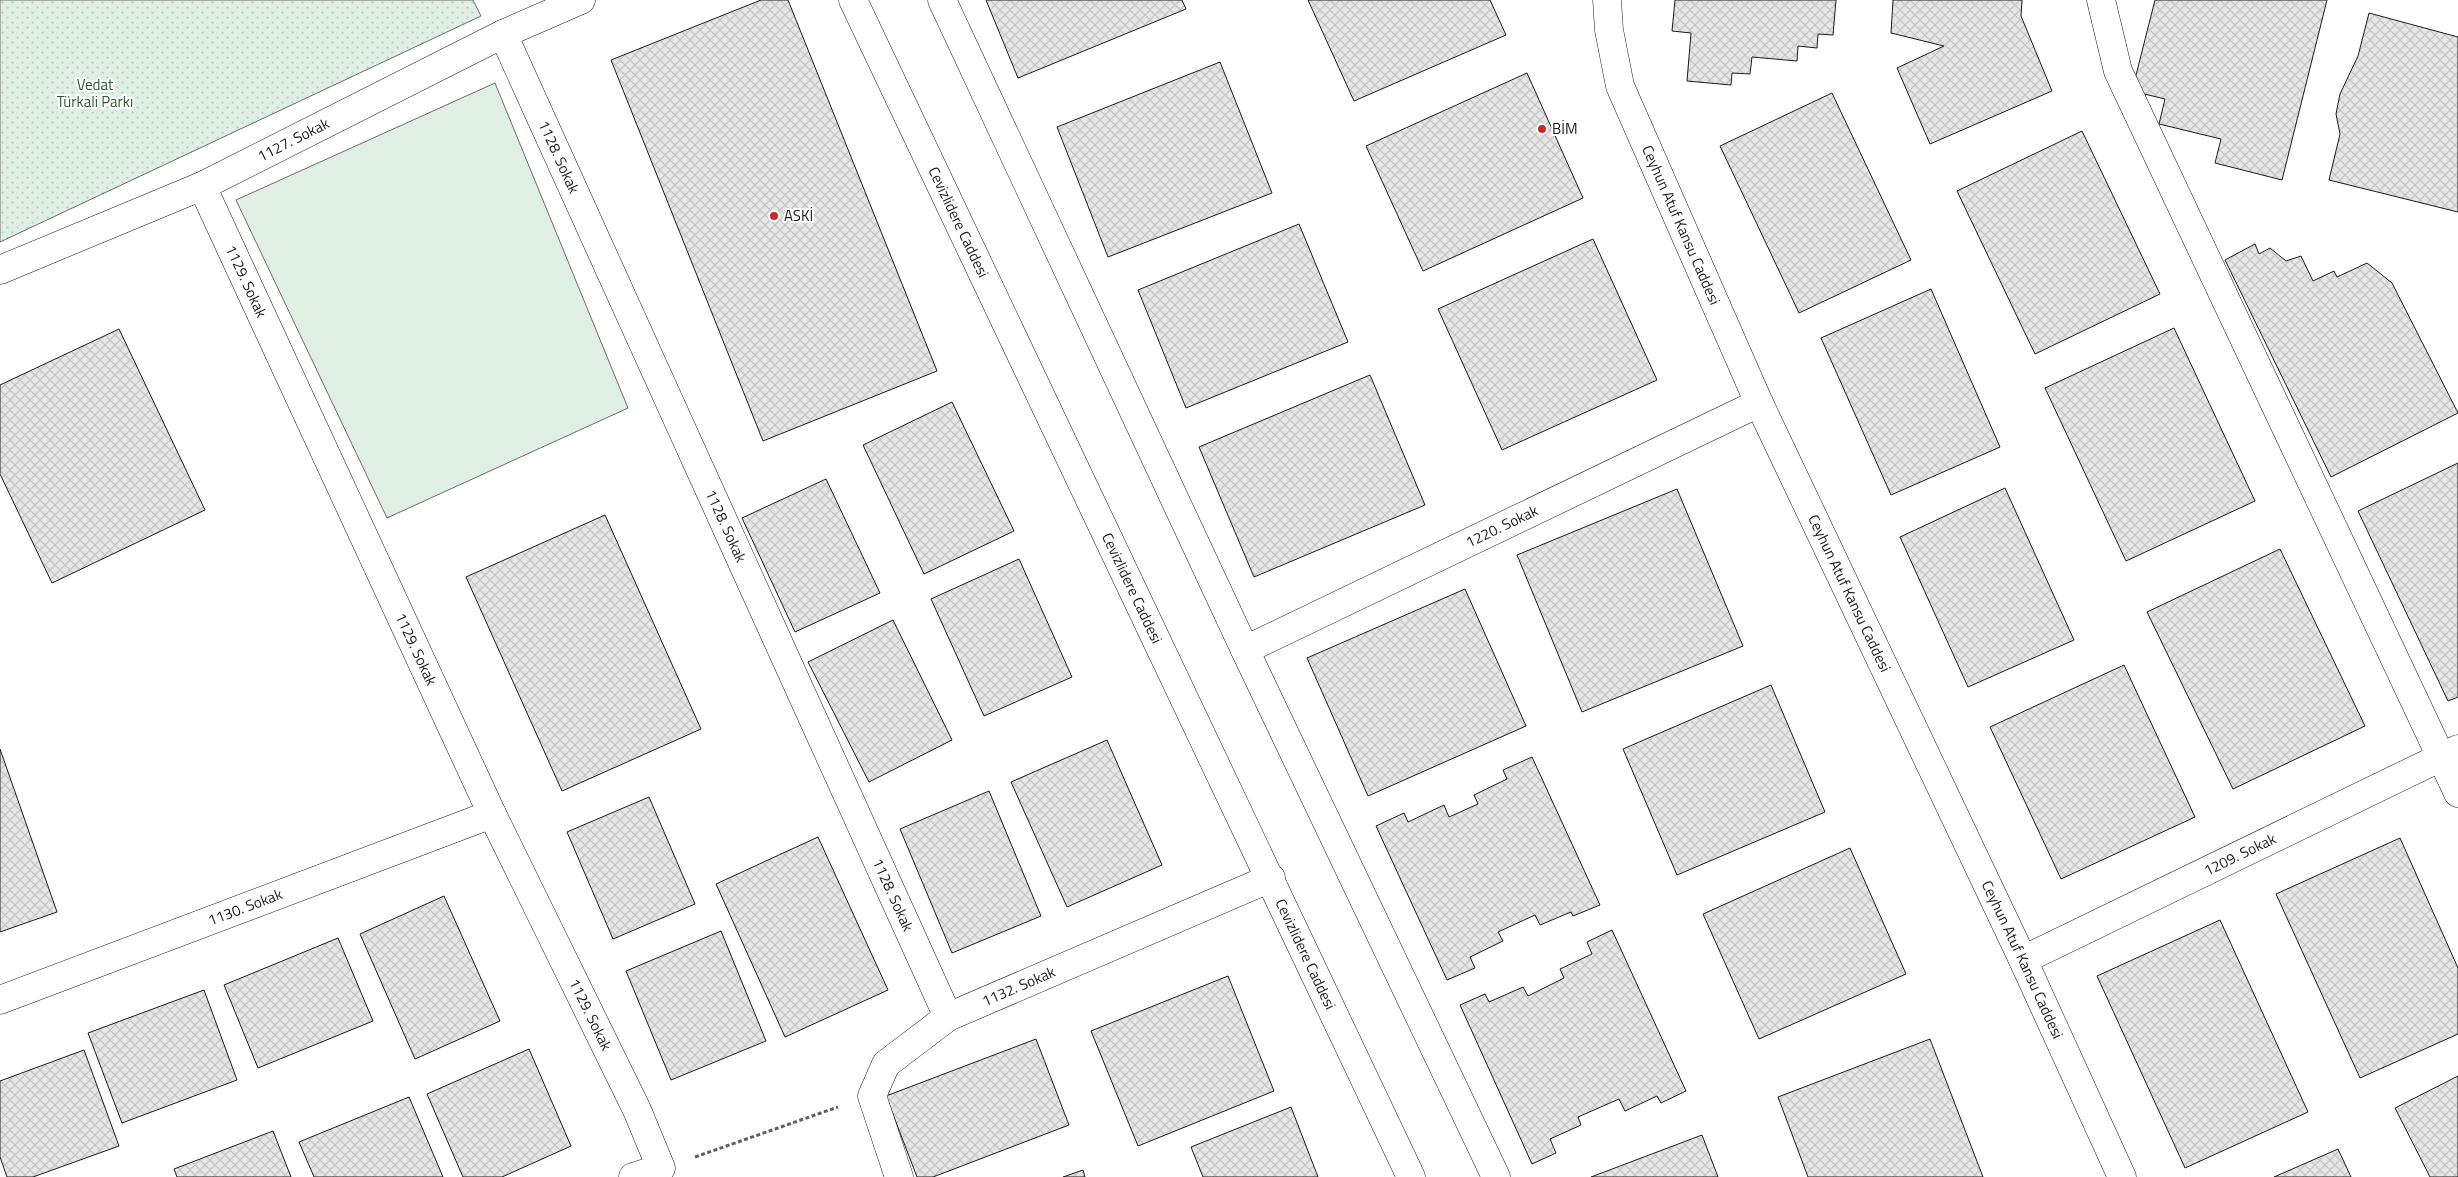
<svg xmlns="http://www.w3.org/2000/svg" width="2458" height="1177" font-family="'Titillium Web',sans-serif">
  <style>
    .green { fill: #e0efe3; stroke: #6a6a6a }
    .park { fill: url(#park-dots); stroke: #6a6a6a }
    .building { fill: url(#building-cross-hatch); stroke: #1a1a1a }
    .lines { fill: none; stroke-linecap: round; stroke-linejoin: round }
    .minor-casing { stroke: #1a1a1a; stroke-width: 29 }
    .major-casing { stroke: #1a1a1a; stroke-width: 29 }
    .path { stroke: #5f5f5f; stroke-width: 3; stroke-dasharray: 4 2.5; stroke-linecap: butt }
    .minor { stroke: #fff; stroke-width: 28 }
    .major { stroke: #fff; stroke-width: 28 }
    .poi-dot { fill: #c62828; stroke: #fff; stroke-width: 2 }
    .labels { text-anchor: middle; stroke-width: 4; stroke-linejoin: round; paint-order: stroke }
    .park-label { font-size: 15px; fill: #2b5a34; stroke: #fff }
    .poi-label { font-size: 15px; fill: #1a1a1a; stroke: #fff; text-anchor: start }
    .street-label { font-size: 15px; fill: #1a1a1a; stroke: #fff }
  </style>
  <defs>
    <pattern id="park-dots" width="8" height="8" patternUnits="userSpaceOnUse" patternTransform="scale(1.25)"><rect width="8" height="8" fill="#e0efe3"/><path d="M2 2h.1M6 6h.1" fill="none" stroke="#c0ccc2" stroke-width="1.8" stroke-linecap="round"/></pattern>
    <pattern id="building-cross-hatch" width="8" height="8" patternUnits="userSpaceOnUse" patternTransform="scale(1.25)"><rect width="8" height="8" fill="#e6e6e6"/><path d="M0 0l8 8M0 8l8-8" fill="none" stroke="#c5c5c5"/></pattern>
  </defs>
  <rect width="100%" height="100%" fill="#fff"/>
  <polygon class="green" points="495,83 628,408 387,518 236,200"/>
  <polygon class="park" points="0,0 473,0 481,16 0,242"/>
  <g class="building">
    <polygon points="761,0 788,0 937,371 763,441 611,60"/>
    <polygon points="986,0 1182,0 1186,9 1018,78"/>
    <polygon points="1308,0 1490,0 1506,35 1354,101"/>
    <polygon points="1675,0 1836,0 1833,35 1818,34 1817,48 1798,46 1797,61 1752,57 1750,74 1732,73 1731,85 1687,81 1691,33 1672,31"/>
    <polygon points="1893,0 2022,0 2021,16 2052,91 1930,144 1897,68 1944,46 1891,33"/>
    <polygon points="2155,0 2327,0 2282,180 2215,163 2221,139 2159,124 2165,99 2132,91"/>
    <polygon points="2369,13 2458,37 2458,212 2329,180 2340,134 2336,114 2340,94 2358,56"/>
    <polygon points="1220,62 1272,193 1108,257 1057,127"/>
    <polygon points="1527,73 1583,198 1423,271 1366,146"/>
    <polygon points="1832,93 1911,260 1799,313 1720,146"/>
    <polygon points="2082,131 2160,294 2035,354 1957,191"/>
    <polygon points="1299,224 1348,342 1186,408 1138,290"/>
    <polygon points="1593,239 1657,380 1502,450 1438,309"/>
    <polygon points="2255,244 2259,254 2270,248 2286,261 2301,256 2313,281 2334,271 2337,277 2367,263 2392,283 2458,413 2331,477 2225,260"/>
    <polygon points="1931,289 2000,447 1891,495 1821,338"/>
    <polygon points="2174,328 2255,501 2126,561 2045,388"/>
    <polygon points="119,329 205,510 52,583 0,474 0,385"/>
    <polygon points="1370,375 1425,505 1254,577 1199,447"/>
    <polygon points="952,402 1014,531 924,574 863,445"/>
    <polygon points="2458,463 2458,697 2448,701 2358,511"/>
    <polygon points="826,479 880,593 795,632 742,518"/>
    <polygon points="2005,488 2074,640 1968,687 1900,537"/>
    <polygon points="1677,489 1743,646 1582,712 1517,555"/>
    <polygon points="605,515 701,729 562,791 466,577"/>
    <polygon points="2280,549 2365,726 2233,789 2147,612"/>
    <polygon points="1019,559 1072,677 984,716 931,599"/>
    <polygon points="1465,589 1526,726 1368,796 1307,658"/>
    <polygon points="893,620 952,740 869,782 808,662"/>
    <polygon points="2124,665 2195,817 2061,879 1990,727"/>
    <polygon points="1771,685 1825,812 1677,875 1623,749"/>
    <polygon points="1107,740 1162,865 1067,907 1011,782"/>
    <polygon points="0,749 57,912 0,932"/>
    <polygon points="1532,757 1600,905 1573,916 1571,912 1540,925 1535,915 1498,932 1503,941 1470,957 1475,968 1447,980 1376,826 1404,813 1408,822 1444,805 1449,817 1478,804 1474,795 1507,779 1503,770"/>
    <polygon points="989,791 1041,916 952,953 900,829"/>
    <polygon points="649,797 695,904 613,939 567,832"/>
    <polygon points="818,837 888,990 785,1037 716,884"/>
    <polygon points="2400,838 2458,968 2458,1034 2360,1078 2276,894"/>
    <polygon points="1850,848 1906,974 1759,1039 1703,914"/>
    <polygon points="444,896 500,1021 415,1059 360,934"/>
    <polygon points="2220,920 2308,1112 2185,1168 2097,976"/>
    <polygon points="1612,930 1686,1091 1661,1103 1657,1096 1625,1111 1619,1099 1578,1117 1581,1125 1550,1139 1556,1153 1532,1164 1460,1005 1485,994 1489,1002 1523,987 1528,996 1564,978 1560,969 1592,954 1587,942"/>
    <polygon points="721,931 766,1041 671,1080 626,971"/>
    <polygon points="338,938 373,1021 258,1068 224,985"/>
    <polygon points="1228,976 1274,1091 1138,1146 1091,1031"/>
    <polygon points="204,990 237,1080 122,1123 88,1033"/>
    <polygon points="1036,1039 1069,1125 933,1177 917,1177 886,1096"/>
    <polygon points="1930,1039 1983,1177 1808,1177 1778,1097"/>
    <polygon points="529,1049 571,1146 502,1177 463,1177 427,1094"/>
    <polygon points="84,1050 119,1146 33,1177 7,1177 0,1157 0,1081"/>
    <polygon points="2458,1076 2458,1177 2430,1177 2395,1108"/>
    <polygon points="409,1097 443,1177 314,1177 299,1142"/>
    <polygon points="1291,1107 1318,1177 1203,1177 1191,1147"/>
    <polygon points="273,1131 291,1177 177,1177 174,1169"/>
    <polygon points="1702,1135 1718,1177 1591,1177"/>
    <polygon points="2338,1149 2351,1177 2274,1177"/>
    <polygon points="1083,1170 1085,1177 1063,1177"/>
  </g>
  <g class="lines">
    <g class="minor-casing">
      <g id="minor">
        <path id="s1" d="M1607,0L1609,30L1620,86L1759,403L2023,960L2122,1177"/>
        <polyline points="2101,0 2118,71 2458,793"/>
        <path id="s2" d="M503,34L948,1017"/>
        <path id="s3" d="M202,186L492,814L637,1110L661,1168L633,1177"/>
        <path id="s4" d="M0,270L202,186L503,34L581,0"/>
        <path id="s5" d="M1245,650L1759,403"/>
        <path id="s6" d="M2023,960L2458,749"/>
        <path id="s7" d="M0,1000L492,814"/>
        <path id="s8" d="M899,1177L872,1096L886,1064L948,1017L1271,878"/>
      </g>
    </g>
    <g class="major-casing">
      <g id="major">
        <path id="s9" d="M853,0L1411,1177"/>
        <polyline points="942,0 1245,650 1496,1177"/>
      </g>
    </g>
    <polyline class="path" points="695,1157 838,1107"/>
    <use href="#minor" class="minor"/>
    <use href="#major" class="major"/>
  </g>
  <g class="poi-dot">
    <circle cx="1542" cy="129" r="5"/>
    <circle cx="774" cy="216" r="5"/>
  </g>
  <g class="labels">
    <g class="park-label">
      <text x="95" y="90">Vedat<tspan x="95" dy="17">Türkali Parkı</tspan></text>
    </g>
    <g class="poi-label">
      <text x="1552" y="134">BİM</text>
      <text x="784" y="221">ASKİ</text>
    </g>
    <g class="street-label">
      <text dy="5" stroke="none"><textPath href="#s4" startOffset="321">1127. Sokak</textPath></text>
      <text dy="5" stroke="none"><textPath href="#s2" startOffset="135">1128. Sokak</textPath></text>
      <text dy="5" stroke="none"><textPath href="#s9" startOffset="246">Cevizlidere Caddesi</textPath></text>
      <text dy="5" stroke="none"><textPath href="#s1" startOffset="239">Ceyhun Atuf Kansu Caddesi</textPath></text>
      <text dy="5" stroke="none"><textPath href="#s3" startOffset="105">1129. Sokak</textPath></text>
      <text dy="5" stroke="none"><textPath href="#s2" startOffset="540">1128. Sokak</textPath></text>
      <text dy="5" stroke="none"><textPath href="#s5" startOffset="285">1220. Sokak</textPath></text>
      <text dy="5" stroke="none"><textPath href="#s9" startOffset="651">Cevizlidere Caddesi</textPath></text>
      <text dy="5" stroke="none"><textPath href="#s1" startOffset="644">Ceyhun Atuf Kansu Caddesi</textPath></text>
      <text dy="5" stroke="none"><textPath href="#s3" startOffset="510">1129. Sokak</textPath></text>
      <text dy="5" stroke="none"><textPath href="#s6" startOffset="241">1209. Sokak</textPath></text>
      <text dy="5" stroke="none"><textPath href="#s2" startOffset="945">1128. Sokak</textPath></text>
      <text dy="5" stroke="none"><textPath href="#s7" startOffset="262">1130. Sokak</textPath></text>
      <text dy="5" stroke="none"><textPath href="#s9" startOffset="1056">Cevizlidere Caddesi</textPath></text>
      <text dy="5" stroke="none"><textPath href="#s1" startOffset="1049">Ceyhun Atuf Kansu Caddesi</textPath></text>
      <text dy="5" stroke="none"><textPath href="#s8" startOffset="275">1132. Sokak</textPath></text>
      <text dy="5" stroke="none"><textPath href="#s3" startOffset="915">1129. Sokak</textPath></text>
    </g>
  </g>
</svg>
